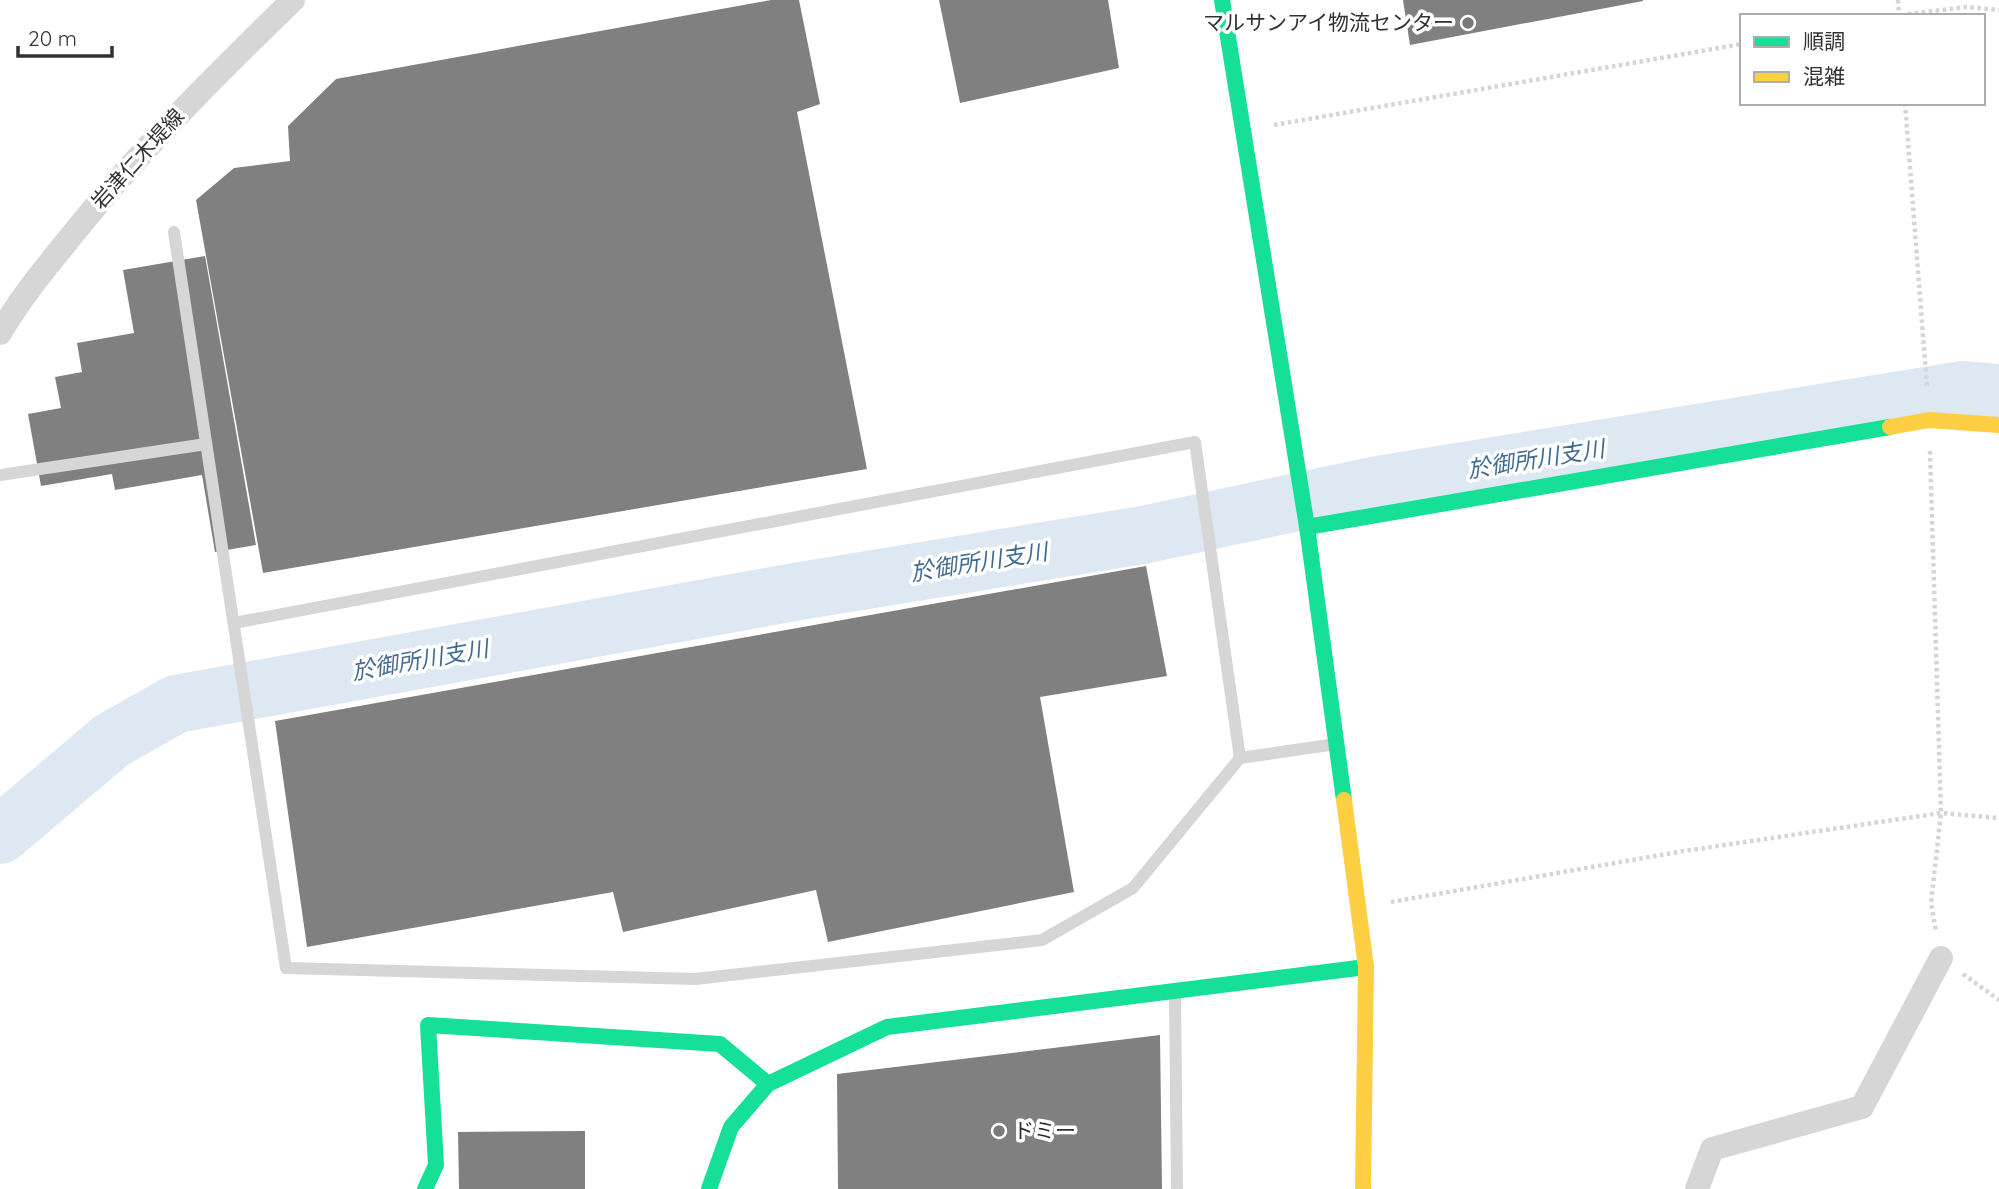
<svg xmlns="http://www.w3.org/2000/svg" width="1999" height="1189" font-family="Quicksand,'Noto Sans JP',sans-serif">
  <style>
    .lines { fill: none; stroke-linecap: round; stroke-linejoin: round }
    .river { stroke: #dde8f2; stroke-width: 58 }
    .building { fill: #808080 }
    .path { stroke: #d5d5d5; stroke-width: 4.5; stroke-dasharray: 3.5 3.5; stroke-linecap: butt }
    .lane { stroke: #d6d6d6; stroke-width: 12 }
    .street { stroke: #d6d6d6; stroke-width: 24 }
    .fast { stroke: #16e098; stroke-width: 16 }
    .slow { stroke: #ffcf43; stroke-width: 16 }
    .poi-dot { fill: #7a7a7a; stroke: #fff; stroke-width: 2.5 }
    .labels { text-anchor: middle; stroke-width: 7; stroke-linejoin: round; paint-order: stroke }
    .poi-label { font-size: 21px; fill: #323232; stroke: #fff; text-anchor: end }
    .street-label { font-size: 21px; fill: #323232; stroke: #fff }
    .water-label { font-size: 23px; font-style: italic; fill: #426b92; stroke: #fff }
  </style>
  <rect width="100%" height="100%" fill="#fff"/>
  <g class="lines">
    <polyline class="river" points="0,835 111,741 176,704 800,591 1143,535 1377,485 1962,390 1999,393"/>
  </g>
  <g class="building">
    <polygon points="771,0 799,0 820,104 797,112 867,469 263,573 196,200 234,168 290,161 288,126 336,79"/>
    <polygon points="939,0 1108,0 1119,68 960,103"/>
    <polygon points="1403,0 1643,0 1643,1 1410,45"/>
    <polygon points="205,256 256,545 215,552 202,475 115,490 112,474 41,486 28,414 61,408 55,377 82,372 77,343 134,333 123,270"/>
    <polygon points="1146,566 1167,676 1040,697 1074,892 828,942 816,890 623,932 613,892 307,947 275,721"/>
    <polygon points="1160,1035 1162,1189 838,1189 837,1074"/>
    <polygon points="585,1131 585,1189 459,1189 458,1132"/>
  </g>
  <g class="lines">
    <g class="path">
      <polyline points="1898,0 1899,16"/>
      <polyline points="1894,16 1966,7 1999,10"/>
      <polyline points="1905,103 1927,387"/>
      <polyline points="1274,125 1742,44"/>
      <polyline points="1930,451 1941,813 1931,903 1936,931"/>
      <polyline points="1391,902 1684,851 1941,813 1999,818"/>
      <polyline points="1963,974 1999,1000"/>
    </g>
    <g class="lane">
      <polyline points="174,232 286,968 695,979 1042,940 1133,888 1240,758 1336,744"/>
      <polyline points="0,475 206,444"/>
      <polyline points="234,623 1195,442 1240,758"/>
      <polyline points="1175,995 1177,1189"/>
    </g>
    <g class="street">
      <path d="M0,333C21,297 47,266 73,234C140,150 216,75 293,0"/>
      <polyline points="1697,1189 1712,1149 1862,1107 1941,958"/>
    </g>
    <g class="fast">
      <polyline points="1222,0 1307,527 1344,800"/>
      <polyline points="1307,527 1890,427"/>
      <polyline points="425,1189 436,1165 428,1025 720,1044 768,1084"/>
      <polyline points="709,1189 731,1127 768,1084 887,1027 1366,967"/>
    </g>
    <g class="slow">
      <polyline points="1890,427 1929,420 1999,425"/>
      <polyline points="1344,800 1366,967 1363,1189"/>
    </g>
  </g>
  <g class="poi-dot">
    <circle cx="1468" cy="23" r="7"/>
    <circle cx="999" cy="1131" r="7"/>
  </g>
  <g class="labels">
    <g class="poi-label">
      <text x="1454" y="30">マルサンアイ物流センター</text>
      <text x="1013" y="1138" text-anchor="start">ドミー</text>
    </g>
    <g class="street-label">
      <text transform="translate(138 159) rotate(-48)" y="7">岩津仁木堤線</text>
    </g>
    <g class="water-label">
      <text transform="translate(1536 459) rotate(-9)" y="8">於御所川支川</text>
      <text transform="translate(979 562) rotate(-9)" y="8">於御所川支川</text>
      <text transform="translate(420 660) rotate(-10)" y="8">於御所川支川</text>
    </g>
  </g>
  <rect x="1740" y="14" width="245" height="91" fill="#ffffff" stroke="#adadad" stroke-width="2"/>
  <rect x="1754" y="37" width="35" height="10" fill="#16e098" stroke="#adadad" stroke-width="2"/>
  <text x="1803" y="49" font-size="21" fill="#323232">順調</text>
  <rect x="1754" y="72" width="35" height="10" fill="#ffcf43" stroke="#adadad" stroke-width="2"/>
  <text x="1803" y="84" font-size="21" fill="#323232">混雑</text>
  <path d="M18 46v10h94v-10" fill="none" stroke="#323232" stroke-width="3.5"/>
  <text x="28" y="46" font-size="21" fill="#323232" stroke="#ffffff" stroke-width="5" paint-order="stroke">20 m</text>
</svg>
